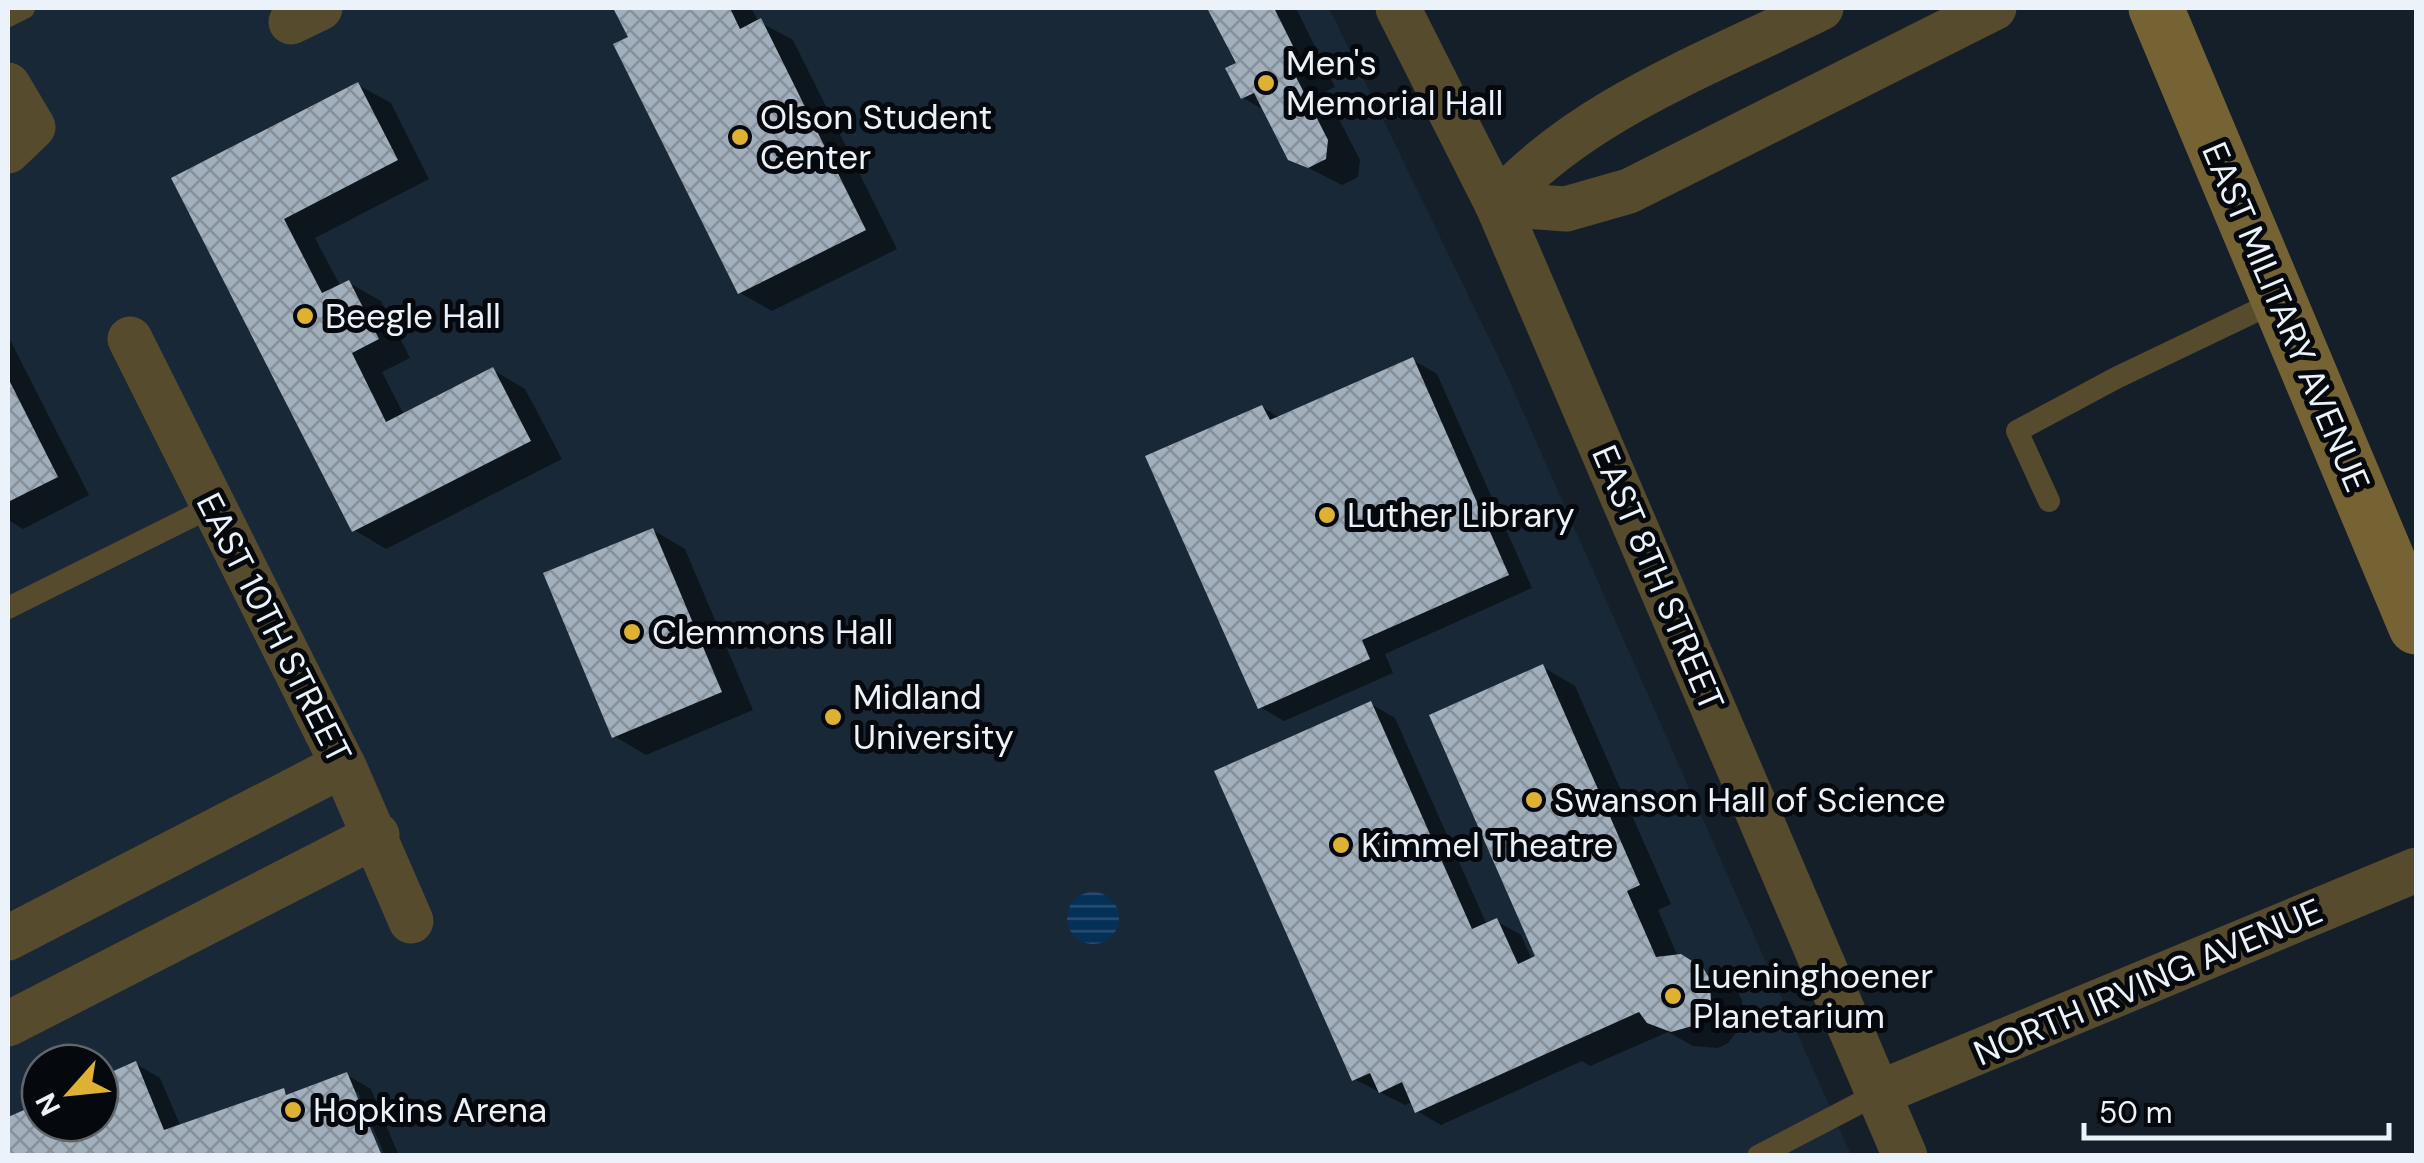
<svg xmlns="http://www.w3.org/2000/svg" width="2424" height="1163" font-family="'DM Sans',sans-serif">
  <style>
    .built { fill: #192837; fill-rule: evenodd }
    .water { fill: url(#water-rules) }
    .shadow { fill: #0007 }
    .building { fill: url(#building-cross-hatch) }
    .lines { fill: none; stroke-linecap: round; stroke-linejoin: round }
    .lane { stroke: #574b2e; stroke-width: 22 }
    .street { stroke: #574b2e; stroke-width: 45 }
    .secondary { stroke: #766333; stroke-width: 55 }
    .poi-dot { fill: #deb133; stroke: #05090d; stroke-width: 4 }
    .labels { text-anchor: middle; stroke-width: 10; stroke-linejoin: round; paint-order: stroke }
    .poi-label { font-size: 35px; fill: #ebf2f9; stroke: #05090d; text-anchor: start }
    .street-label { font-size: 35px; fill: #ebf2f9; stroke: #05090d }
  </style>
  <defs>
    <pattern id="water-rules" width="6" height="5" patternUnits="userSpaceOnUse" patternTransform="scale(2.5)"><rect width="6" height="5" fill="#053057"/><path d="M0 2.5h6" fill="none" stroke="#2a4e70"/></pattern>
    <pattern id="building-cross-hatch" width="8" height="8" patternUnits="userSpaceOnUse" patternTransform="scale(2.5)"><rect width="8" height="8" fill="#a2afbc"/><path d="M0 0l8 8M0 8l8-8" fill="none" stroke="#86909a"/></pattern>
  </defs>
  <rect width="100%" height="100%" fill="#151f29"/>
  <path class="built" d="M8,8H1329L1505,371L1851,1155H8ZM40,1063H100V1123H40Z"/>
  <circle class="water" cx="1093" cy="918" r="26"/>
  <g class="shadow">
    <polygon points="616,8 751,8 759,22 793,40 897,249 772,311 740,293"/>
    <polygon points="1210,8 1296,8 1335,87 1325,92 1360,160 1358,177 1342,185 1289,158 1266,111 1243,98 1239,64"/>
    <polygon points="358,85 391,103 429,179 315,238 341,287 349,283 381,301 410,358 382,372 404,415 493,370 525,389 562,459 386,549 354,530 174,179"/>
    <polygon points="8,336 89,495 23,529 8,520"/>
    <polygon points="1413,360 1437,374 1532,588 1385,654 1393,673 1284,721 1260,707 1262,407 1280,418"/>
    <polygon points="653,530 685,549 753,710 646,755 614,736"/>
    <polygon points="1543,667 1575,686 1671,904 1658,910 1678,957 1736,989 1742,1000 1743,1023 1728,1043 1718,1048 1693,1046 1668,1032 1590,1066 1582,1061 1441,1125 1417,1111 1413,1102 1405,1105 1354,1079 1371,704 1395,718 1487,925 1496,921 1521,935 1532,960 1538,957"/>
    <polygon points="136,1064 160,1078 181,1127 283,1091 292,1096 347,1075 371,1089 399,1156 385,1156 358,1092 352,1092 380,1156 8,1156 8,1119 40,1105 40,1123 100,1123 100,1080"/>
  </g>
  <g class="building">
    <polygon points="613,8 730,8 740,29 761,18 866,230 738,294 613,44 628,37"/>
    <polygon points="1207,8 1274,8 1304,68 1294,73 1328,140 1326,159 1308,168 1288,160 1254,93 1241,99 1225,68 1236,63"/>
    <polygon points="358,82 398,160 284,219 322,293 349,280 379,339 352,353 386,422 493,367 531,441 352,532 171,178"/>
    <polygon points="1413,357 1509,575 1362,640 1370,659 1258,709 1145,456 1262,405 1270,420"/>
    <polygon points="8,378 58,477 8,502"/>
    <polygon points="653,528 722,692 612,738 543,573"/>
    <polygon points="1543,664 1640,885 1627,891 1656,957 1681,954 1703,968 1710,979 1711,1004 1696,1025 1671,1032 1647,1023 1639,1012 1415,1113 1402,1082 1379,1093 1370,1073 1352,1081 1214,771 1371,701 1472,929 1497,918 1518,964 1535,956 1429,715"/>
    <polygon points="136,1061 164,1130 284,1088 286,1095 347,1072 382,1156 8,1156 8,1117 40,1103 40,1123 100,1123 100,1077"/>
  </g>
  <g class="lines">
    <g class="lane">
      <polyline points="8,16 24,8"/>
      <polyline points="2049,501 2017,431 2116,378 2279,300"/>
      <polyline points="8,608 213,506"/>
      <polyline points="1758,1156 1879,1093"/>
    </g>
    <g class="street">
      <polyline points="1398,8 1497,204 1905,1156"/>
      <polyline points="291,22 320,8"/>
      <polyline points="8,85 33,127 8,151"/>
      <polyline points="1497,204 1566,209 1629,191 1994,8"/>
      <path d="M1497,204C1582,109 1709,64 1821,8"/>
      <polyline points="130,339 345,769 411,921"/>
      <polyline points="8,938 343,765"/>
      <polyline points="8,1024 377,835"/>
      <polyline points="1879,1093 2416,870"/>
    </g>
    <polyline class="secondary" points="2156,8 2416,627"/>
  </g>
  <g class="poi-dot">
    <circle cx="1266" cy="83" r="10"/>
    <circle cx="740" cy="137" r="10"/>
    <circle cx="305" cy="316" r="10"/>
    <circle cx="1327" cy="515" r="10"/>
    <circle cx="632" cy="632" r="10"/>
    <circle cx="833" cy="717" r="10"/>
    <circle cx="1534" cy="800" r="10"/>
    <circle cx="1341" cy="845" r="10"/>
    <circle cx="1673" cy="996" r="10"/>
    <circle cx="293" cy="1110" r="10"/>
  </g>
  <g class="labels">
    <g class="poi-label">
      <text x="1286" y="75">Men's<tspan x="1286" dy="40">Memorial Hall</tspan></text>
      <text x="760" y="129">Olson Student<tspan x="760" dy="40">Center</tspan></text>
      <text x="325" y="328">Beegle Hall</text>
      <text x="1347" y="527">Luther Library</text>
      <text x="652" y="644">Clemmons Hall</text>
      <text x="853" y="709">Midland<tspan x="853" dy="40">University</tspan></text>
      <text x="1554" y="812">Swanson Hall of Science</text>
      <text x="1361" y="857">Kimmel Theatre</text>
      <text x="1693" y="988">Lueninghoener<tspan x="1693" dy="40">Planetarium</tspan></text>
      <text x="313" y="1122">Hopkins Arena</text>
    </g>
    <g class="street-label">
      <text transform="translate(2286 317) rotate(67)" y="12">EAST MILITARY AVENUE</text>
      <text transform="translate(1658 578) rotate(67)" y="12">EAST 8TH STREET</text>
      <text transform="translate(274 628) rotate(63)" y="12">EAST 10TH STREET</text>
      <text transform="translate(2148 982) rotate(-23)" y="12">NORTH IRVING AVENUE</text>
    </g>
  </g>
  <rect width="2424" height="1163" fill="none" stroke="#ebf2f9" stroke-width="20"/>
  <g transform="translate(70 1093) rotate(243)"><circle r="48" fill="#05090d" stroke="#61666b" stroke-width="2.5"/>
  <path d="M0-8L18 38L0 25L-18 38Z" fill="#deb133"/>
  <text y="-15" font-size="28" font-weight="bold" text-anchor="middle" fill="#ebf2f9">N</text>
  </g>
  <path d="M2084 1123v15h305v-15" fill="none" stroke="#ebf2f9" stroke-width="5"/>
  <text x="2099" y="1123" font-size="30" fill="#ebf2f9" stroke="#05090d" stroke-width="8" paint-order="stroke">50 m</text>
</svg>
